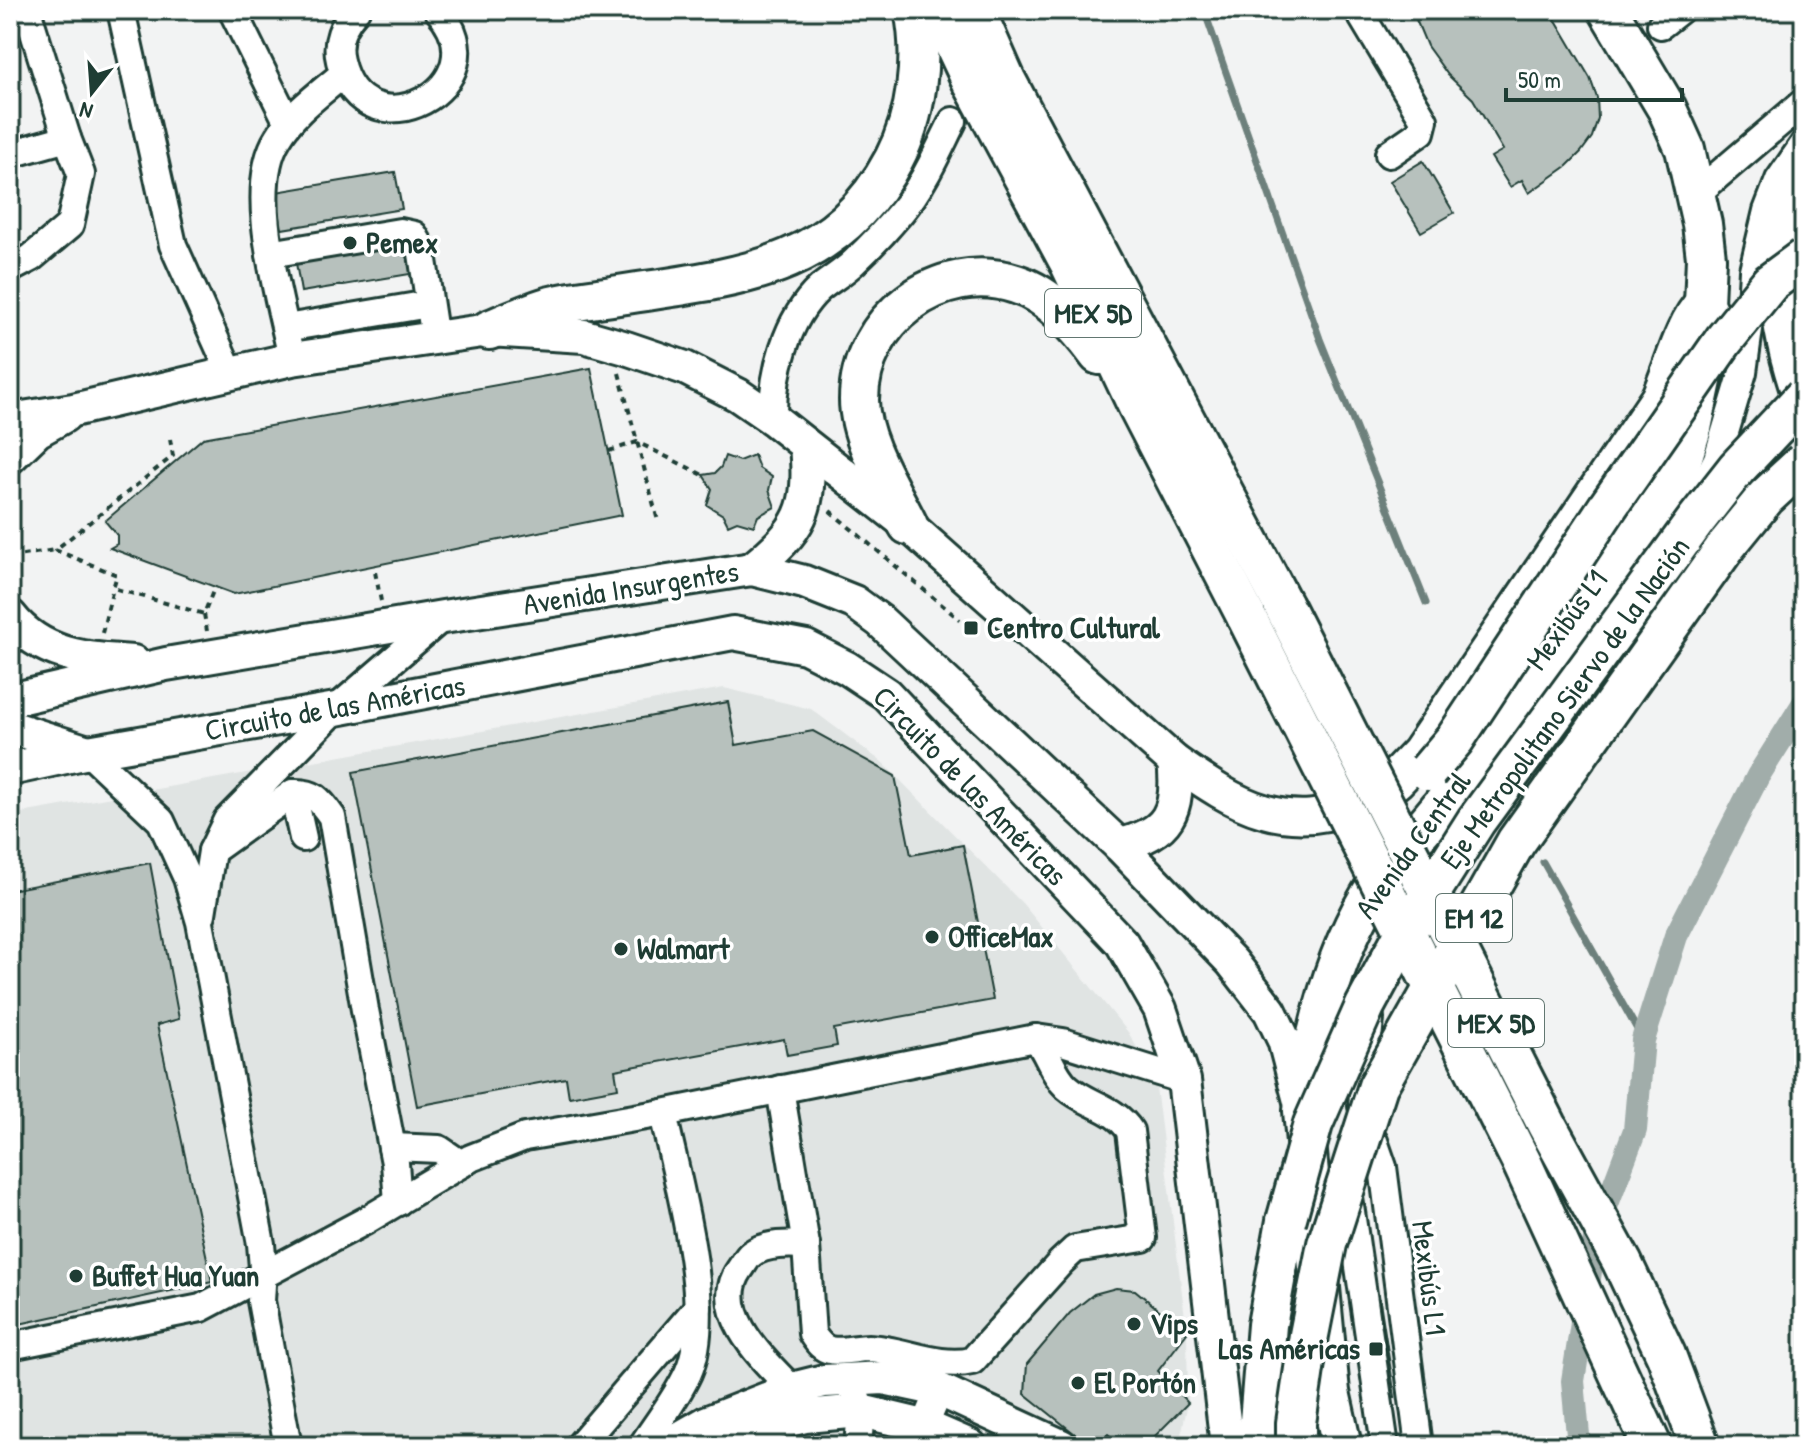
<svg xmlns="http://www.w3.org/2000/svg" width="1814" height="1456" font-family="'Patrick Hand',sans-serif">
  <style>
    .built { fill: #e0e4e3 }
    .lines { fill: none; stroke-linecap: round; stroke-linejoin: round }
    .stream { stroke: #6d807b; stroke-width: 7 }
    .canal { stroke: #a1adaa; stroke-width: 24 }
    .building { fill: #b7c1bd; stroke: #1f3d34; stroke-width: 2 }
    .minor-casing { stroke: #1f3d34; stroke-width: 32 }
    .major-casing { stroke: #1f3d34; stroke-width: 38 }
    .highway-casing { stroke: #1f3d34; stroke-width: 44 }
    .path { stroke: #1f3d34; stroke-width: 4; stroke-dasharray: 6 6; stroke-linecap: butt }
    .minor { stroke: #fff; stroke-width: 26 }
    .major { stroke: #fff; stroke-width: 32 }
    .highway { stroke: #fff; stroke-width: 38 }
    .highway-bridge-casing { stroke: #1f3d34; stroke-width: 44; stroke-linecap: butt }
    .highway-bridge { stroke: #fff; stroke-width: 38 }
    .poi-dot { fill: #1f3d34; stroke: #fff; stroke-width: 3 }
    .labels { text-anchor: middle; stroke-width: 7; stroke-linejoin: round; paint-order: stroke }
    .shield { fill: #fff; stroke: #627771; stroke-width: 2 }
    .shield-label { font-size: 28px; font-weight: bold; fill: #1f3d34 }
    .poi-label { font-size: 30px; font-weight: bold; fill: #1f3d34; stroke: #fff; text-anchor: start }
    .street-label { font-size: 30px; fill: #1f3d34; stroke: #fff }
  </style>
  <rect width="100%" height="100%" fill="#f2f3f3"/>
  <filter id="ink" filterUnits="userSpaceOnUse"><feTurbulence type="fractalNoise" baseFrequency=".0125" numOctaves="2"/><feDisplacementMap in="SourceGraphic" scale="16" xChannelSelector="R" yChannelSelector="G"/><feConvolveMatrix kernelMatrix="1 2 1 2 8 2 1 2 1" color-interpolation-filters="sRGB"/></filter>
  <g filter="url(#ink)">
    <g class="built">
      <polygon points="724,688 811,709 882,762 1022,903 1128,1032 1155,1079 1187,1333 1188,1403 1179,1444 1089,1446 898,1357 637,1446 10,1446 10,815"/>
      <polygon points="814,1431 888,1435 938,1446 747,1446 770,1436"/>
    </g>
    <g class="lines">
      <g class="stream">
        <polyline points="1204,10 1320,339 1426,603"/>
        <polyline points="1543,862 1643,1040"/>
      </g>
      <polyline class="canal" points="1579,1446 1573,1381 1596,1233 1635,1130 1643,1040 1676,936 1758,776 1804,703"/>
    </g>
    <g class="building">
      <polygon points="1412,10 1550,10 1590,78 1597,98 1598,118 1592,137 1581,152 1567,166 1529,193 1522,180 1510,187 1491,157 1503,150 1473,99 1448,75 1427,46"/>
      <polygon points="1423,161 1454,213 1421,232 1390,181"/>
      <polygon points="395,172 402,209 282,229 276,192"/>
      <polygon points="411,244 416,273 301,292 296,263"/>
      <polygon points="591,368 622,515 234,594 110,548 117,544 117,535 105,521 203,438"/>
      <polygon points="754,455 759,468 772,477 769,490 775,507 758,516 754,526 737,521 728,525 723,515 707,505 712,489 703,475 715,473 721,467 725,456 739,461"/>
      <polygon points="728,702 736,745 813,731 895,776 911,855 963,845 993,1000 834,1029 837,1046 787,1055 784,1039 615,1070 618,1088 569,1097 566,1078 417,1106 353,772"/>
      <polygon points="150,863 179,1019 157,1025 212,1282 10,1326 10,890"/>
      <polygon points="1116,1288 1135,1290 1187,1333 1158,1371 1188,1403 1145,1446 1122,1446 1108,1434 1096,1446 1090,1446 1025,1394 1027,1364 1070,1313 1094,1294"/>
      <polygon points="1379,1295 1395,1397 1376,1399 1361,1297"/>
    </g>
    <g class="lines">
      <g class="minor-casing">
        <g id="minor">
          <polyline points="121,10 173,245 230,372"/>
          <polyline points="232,10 288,123"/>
          <path d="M356,10C343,24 335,42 340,61C363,160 506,85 438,10"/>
          <polyline points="1358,10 1424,120 1421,132 1389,154"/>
          <polyline points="1661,25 1680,10"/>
          <polyline points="10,154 67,138 27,10"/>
          <polyline points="1696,194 1804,102"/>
          <polyline points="270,254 400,232 414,235 421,247 435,339"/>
          <polyline points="10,269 31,258 70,225 81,174 67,138"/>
          <polyline points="286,328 429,304"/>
          <path d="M292,359C281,301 245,190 278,138C293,112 321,93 343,74"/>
          <path d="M773,419C772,375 786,319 820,288C831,279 844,272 854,262C870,247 887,229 901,212C923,186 938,151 953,121"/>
          <polyline points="1697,499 1717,459 1743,372 1750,322 1753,270 1767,211 1779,180 1804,144"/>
          <polyline points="88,752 161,821 187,878 200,922 261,1244 263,1268 261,1301 288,1446"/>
          <polyline points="293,793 303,838"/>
          <path d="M212,851L293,793C315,792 320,800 332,817L365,1010L395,1163L398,1202"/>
          <polyline points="202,914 212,851 227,820 336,709 443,617"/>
          <path d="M780,1089L806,1245L812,1334C817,1341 821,1348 830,1350C842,1353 856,1348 868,1348C903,1349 937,1369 972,1361L1061,1262L1075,1249L1143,1238L1130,1131C1115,1107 1087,1105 1067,1087C1053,1074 1048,1053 1036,1038"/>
          <polyline points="1362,1106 1370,1018"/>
          <polyline points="1361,1123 1374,1141 1383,1167 1419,1446"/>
          <polyline points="392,1147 439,1149 461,1164"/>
          <polyline points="1348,1191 1385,1446"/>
          <polyline points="10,1346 201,1308 365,1221 471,1158 525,1137 663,1113 1036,1038 1063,1042 1184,1080"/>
          <path d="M792,1389C764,1360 710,1311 740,1269C743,1265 747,1257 751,1254C766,1243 789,1244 806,1245"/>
          <polyline points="855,1393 861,1411 858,1446"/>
          <polyline points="579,1446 698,1307"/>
          <path d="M642,1446C657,1423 676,1399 688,1373C716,1311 677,1181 663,1113"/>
          <polyline points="916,1446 940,1390"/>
        </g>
      </g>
      <g class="major-casing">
        <g id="major">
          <path d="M10,420L73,410L292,359L489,330L584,336L626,348L685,368L738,395L773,419L908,525L1174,761C1239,807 1284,834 1364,804"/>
          <polyline points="10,457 37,431 64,416"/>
          <path d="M752,569C801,529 812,510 806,446"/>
          <path d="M10,616C41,656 86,659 133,662"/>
          <polyline points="10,700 166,664 443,617 752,569 804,582 854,602 880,621 1119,845 1232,962 1270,1011 1284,1040 1301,1105"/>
          <polyline points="10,727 88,752"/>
          <polyline points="10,769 88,752 336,709 733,633 806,647 847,668 886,694 1122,943 1160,1009 1184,1080 1227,1446"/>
          <path d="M1119,845C1169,834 1180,811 1174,761"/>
          <polyline points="666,1446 706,1423 792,1389 824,1381 884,1378 940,1390 1061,1446"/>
          <polyline points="709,1446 766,1426 805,1416 861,1411 924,1426 970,1446"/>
        </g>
      </g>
      <g class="highway-casing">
        <g id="highway">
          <polyline points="938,10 972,82 1070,264 1138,407 1247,618"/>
          <polyline points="975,10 1006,80 1283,605"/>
          <path d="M1804,188C1769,267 1776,322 1804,402"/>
          <path d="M489,330C509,322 530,312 551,306C571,301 592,299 612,296C728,278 833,275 894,159C917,115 924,58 914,10"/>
          <path d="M908,525C891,490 859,440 859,400C859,321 939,259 1016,284C1051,295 1078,327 1099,355"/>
          <path d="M1367,803L1396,779L1420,754L1660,399C1673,371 1684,324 1704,304"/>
          <polyline points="1257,1446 1267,1325 1286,1221"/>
          <path d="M1342,1446L1330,1392L1303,1111C1313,1038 1331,961 1369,897C1390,860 1423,831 1448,797C1520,697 1593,596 1665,496L1680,466L1692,428L1708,352L1711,319L1704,304L1706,258L1702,224L1685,149L1667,109L1608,10"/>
        </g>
      </g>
      <g class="path">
        <polyline points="619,373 658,521"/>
        <polyline points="170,439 173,456 55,550 117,575 113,588 204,614 215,586"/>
        <polyline points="609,451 637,442 703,475"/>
        <polyline points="830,511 960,620"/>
        <polyline points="10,557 55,550"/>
        <polyline points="375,572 381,601"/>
        <polyline points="204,614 207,631"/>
        <polyline points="102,633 113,588"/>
      </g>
      <use href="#minor" class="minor"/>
      <use href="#major" class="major"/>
      <use href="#highway" class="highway"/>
      <g class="highway-bridge-casing">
        <g id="highway-bridge">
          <polyline points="1283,605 1547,1125 1622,1262 1666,1355 1700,1446"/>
          <polyline points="1247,618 1522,1163 1652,1446"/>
          <polyline points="1428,771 1455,739 1609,505 1724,340 1770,283 1804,258"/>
          <polyline points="1286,1221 1313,1124 1365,1006 1400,941 1476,821 1697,519 1737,468 1804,397"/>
          <polyline points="1296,1446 1296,1423 1309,1335 1327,1244 1378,1086 1516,842 1727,545 1766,497 1804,462"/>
        </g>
      </g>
      <use href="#highway-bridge" class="highway-bridge"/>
    </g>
  </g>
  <g class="poi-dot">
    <circle cx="350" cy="243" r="8"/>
    <rect x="963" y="620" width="16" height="16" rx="4"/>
    <circle cx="932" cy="937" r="8"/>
    <circle cx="621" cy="949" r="8"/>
    <circle cx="76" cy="1276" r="8"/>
    <circle cx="1134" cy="1324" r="8"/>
    <rect x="1368" y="1341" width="16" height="16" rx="4"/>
    <circle cx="1078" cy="1383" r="8"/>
  </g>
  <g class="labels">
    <g class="shield">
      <rect x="1045" y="289" width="96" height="48" rx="6"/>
      <rect x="1436" y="894" width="76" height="48" rx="6"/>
      <rect x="1448" y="999" width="96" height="48" rx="6"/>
    </g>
    <g class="shield-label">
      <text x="1093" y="323">MEX 5D</text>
      <text x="1474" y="928">EM 12</text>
      <text x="1496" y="1033">MEX 5D</text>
    </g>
    <g class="poi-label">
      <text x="366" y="253">Pemex</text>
      <text x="987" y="638">Centro Cultural</text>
      <text x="948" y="947">OfficeMax</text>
      <text x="637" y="959">Walmart</text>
      <text x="92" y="1286">Buffet Hua Yuan</text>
      <text x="1150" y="1334">Vips</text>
      <text x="1360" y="1359" text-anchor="end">Las Américas</text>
      <text x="1094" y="1393">El Portón</text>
    </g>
    <g class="street-label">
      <text transform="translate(631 588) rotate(-9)" y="10">Avenida Insurgentes</text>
      <text transform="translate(1567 620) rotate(-54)" y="10">Mexibús L1</text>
      <text transform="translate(1565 703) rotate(-54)" y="10">Eje Metropolitano Siervo de la Nación</text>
      <text transform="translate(335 708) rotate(-10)" y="10">Circuito de las Américas</text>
      <text transform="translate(970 786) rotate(46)" y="10">Circuito de las Américas</text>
      <text transform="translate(1413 845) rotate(-54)" y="10">Avenida Central</text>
      <text transform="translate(1429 1278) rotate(83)" y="10">Mexibús L1</text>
    </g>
  </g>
  <rect width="1814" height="1456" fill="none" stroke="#fff" stroke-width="40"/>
  <rect x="20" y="20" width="1774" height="1416" fill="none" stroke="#1f3d34" stroke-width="3" filter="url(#ink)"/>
  <g transform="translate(92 92) rotate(197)" stroke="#ffffff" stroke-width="6" paint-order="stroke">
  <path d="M0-6L14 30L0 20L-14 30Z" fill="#1f3d34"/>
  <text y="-12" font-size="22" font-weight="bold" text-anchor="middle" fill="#1f3d34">N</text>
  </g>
  <path d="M1506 88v12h176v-12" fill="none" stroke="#1f3d34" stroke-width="4"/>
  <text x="1518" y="88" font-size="24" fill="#1f3d34" stroke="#ffffff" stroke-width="6" paint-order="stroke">50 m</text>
</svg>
